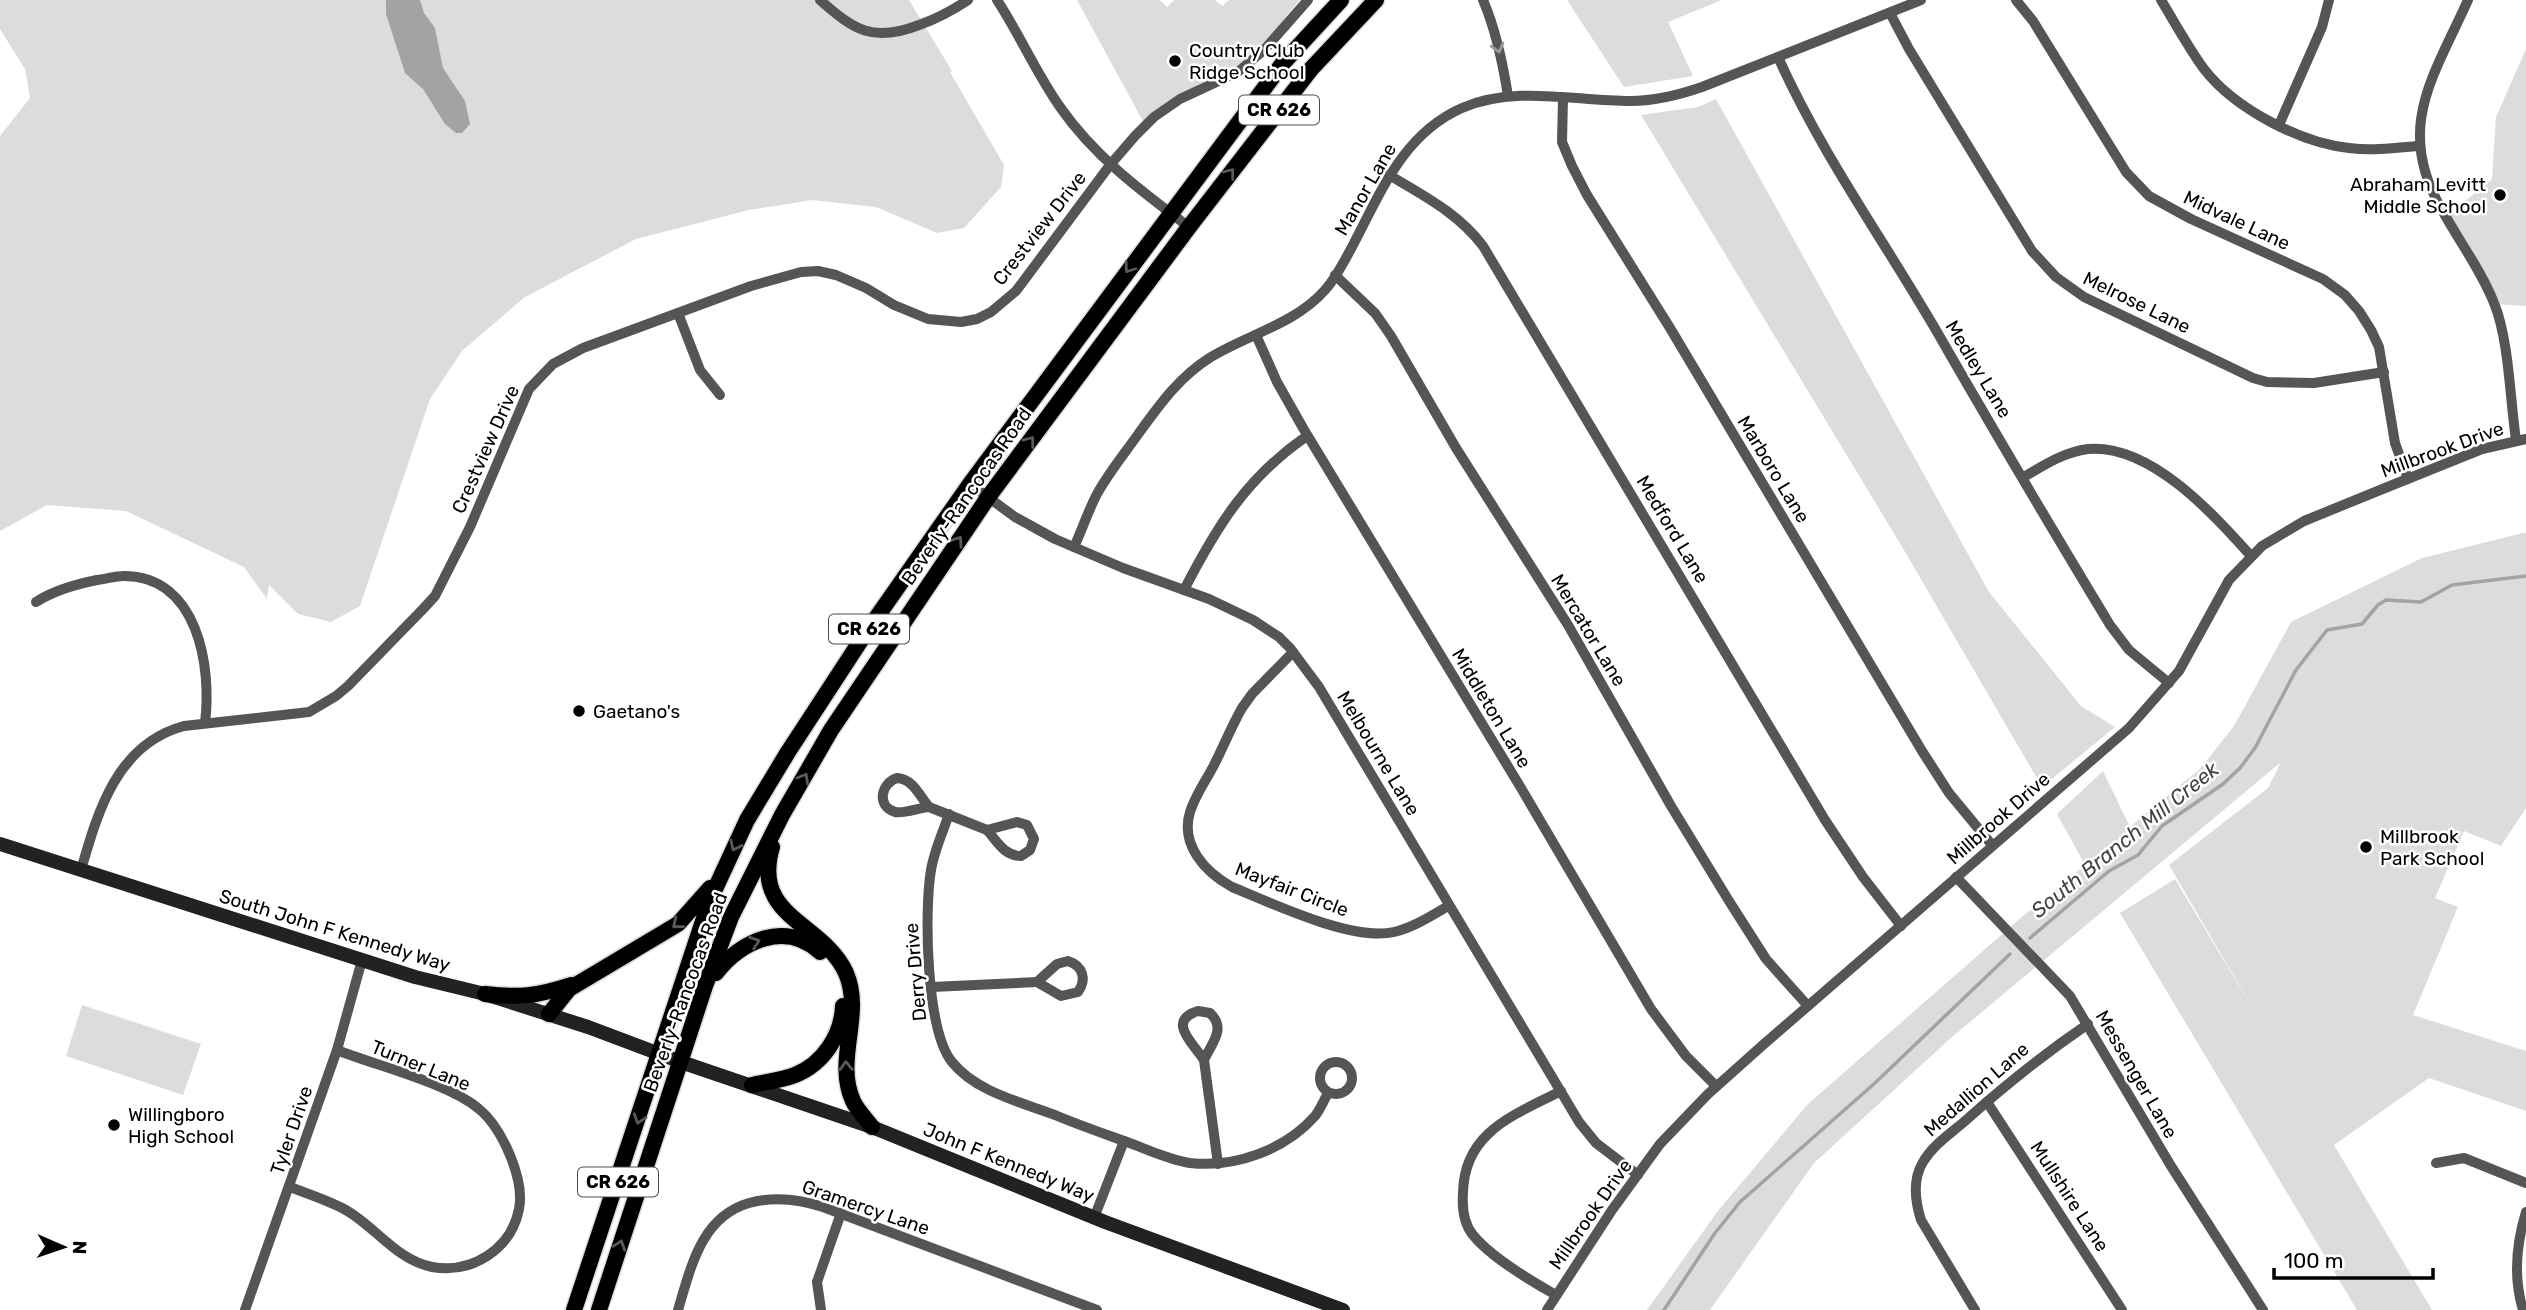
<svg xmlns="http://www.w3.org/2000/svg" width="2526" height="1310" font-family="Rubik,sans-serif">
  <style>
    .green { fill: #dcdcdc }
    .water { fill: #a3a3a3 }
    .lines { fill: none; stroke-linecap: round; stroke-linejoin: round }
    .stream { stroke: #a3a3a3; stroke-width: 3.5 }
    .primary-casing { stroke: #dbdbdb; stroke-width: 19 }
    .street { stroke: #555; stroke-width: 10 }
    .secondary { stroke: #222; stroke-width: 14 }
    .primary { stroke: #000; stroke-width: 16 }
    .oneway { stroke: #999 }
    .oneway2 { stroke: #595959 }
    .poi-dot { fill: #000; stroke: #fff; stroke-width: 2.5 }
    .labels { text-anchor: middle; stroke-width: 5; stroke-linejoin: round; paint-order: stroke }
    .shield { fill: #fff; stroke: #4c4c4c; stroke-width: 2 }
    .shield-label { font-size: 18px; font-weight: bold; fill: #000 }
    .poi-label { font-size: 19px; fill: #000; stroke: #fff; text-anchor: start }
    .street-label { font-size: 19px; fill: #000; stroke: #fff }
    .water-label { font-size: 21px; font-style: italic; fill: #444; stroke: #fff }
  </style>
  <rect width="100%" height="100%" fill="#fff"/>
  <g class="green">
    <polygon points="0,0 909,0 952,71 950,72 1004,165 1001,187 964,228 937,233 876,207 812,200 749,210 636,239 525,297 462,351 430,399 360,606 331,622 298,614 269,585 267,599 244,567 126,511 47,505 0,531 0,136 30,98 25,69 0,29"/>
    <polygon points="1077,0 1160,0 1167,7 1174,0 1215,0 1222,6 1229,0 1300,0 1245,66 1145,125"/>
    <polygon points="1567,0 1722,0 1668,22 1693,76 1624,87"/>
    <polygon points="2526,49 2526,306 2494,304 2447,216 2492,179 2496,117"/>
    <polygon points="1716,99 1989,592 2081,706 2115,727 2042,787 1904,550 1641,115 1698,107"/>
    <polygon points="2523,533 2526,533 2526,808 2501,846 2464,831 2435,898 2458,907 2413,1015 2526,1051 2526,1111 2429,1078 2334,1145 2432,1310 2357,1310 2120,913 2175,879 2256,1014 2169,865 2268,788 2281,762 1952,1037 1814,1163 1710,1310 1647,1310 1717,1212 1808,1104 2023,916 2092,859 2084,863 2057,814 2103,771 2130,827 2200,769 2234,726 2291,622 2422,558"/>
    <polygon points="82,1005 201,1044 183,1095 66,1056"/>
  </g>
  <polygon class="water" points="386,0 420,0 424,13 435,28 443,68 465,101 470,124 462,133 456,133 445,124 423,89 405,73 386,14"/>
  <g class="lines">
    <g class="stream">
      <polyline points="2030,938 2109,871 2138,855 2162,826 2223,784 2240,768 2255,748 2296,670 2327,630 2362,624 2378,605 2386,600 2421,602 2452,585 2526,576"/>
      <polyline points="1664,1310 1715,1233 1740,1202 1875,1083 2010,954"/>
    </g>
    <g class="primary-casing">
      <g id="primary">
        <path d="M772,847C751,918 823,922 846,973C864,1015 834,1059 853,1101C857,1110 866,1119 872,1127"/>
        <path d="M716,973C740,941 786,920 820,952"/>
        <path d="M485,994C520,998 537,996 571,985"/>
        <polyline points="549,1014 569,989 678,924 710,888"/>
        <path d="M752,1085C766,1082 782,1080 795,1075C823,1064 842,1035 843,1006"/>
        <polyline points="574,1310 710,900 747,820 788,752 867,631 970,484 1283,63 1341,0"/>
        <polyline points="599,1310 705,986 731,917 782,815 831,730 989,496 1189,227 1311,69 1376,0"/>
      </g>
    </g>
    <g class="street">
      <path d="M820,0C854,30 873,43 919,25C936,19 953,10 968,0"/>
      <path d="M997,0C1020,35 1036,73 1060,107C1094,156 1141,191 1189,227"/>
      <path d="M1483,0C1496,30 1503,64 1508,96"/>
      <polyline points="2016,0 2033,21 2126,172 2149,196 2191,219 2323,279 2345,295 2359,311 2371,330 2379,347 2395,443 2408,479"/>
      <path d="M2161,0C2175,23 2188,47 2204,69C2234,108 2300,143 2349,148C2372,151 2396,148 2419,146"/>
      <path d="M2468,0C2434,76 2394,128 2442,210C2459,241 2481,270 2494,303C2509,339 2510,400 2516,440"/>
      <polyline points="1890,13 1909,49 2032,251 2056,277 2084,297 2253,378 2267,382 2314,383 2384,372"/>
      <path d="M1778,57C1824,160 1893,253 1948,351C2001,443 2055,534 2110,625L2129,650L2169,683"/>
      <polyline points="1563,98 1562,142 1572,166 1587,195 1670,328 1922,751 1949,793 1992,845"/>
      <polyline points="2279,125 2322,27 2329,0"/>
      <path d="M1389,175C1424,196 1458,213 1483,246L1825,820L1863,877L1901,926"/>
      <polyline points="1335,275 1375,313 1391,336 1456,448 1568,625 1671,806 1729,901 1766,959 1808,1006"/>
      <polyline points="678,313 700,370 720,395"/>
      <polyline points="1256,335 1277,382 1303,428 1521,788 1651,1009 1686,1056 1716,1086"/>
      <path d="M2024,477C2044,465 2064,452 2088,449C2151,444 2213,514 2251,556"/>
      <polyline points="970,484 1015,517 1055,539 1123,568 1209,599 1253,620 1279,637 1290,648 1319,687 1579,1122 1596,1143 1638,1175"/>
      <path d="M1074,547C1082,530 1088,511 1097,494C1109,472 1125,453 1139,433C1160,404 1180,376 1211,357C1249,334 1295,324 1325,290C1336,278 1345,260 1353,245C1381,192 1403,134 1462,108C1515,85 1574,101 1630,101C1655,101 1679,95 1702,87L1921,0"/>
      <path d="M1184,590C1217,526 1247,477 1307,436"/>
      <path d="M36,602C53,591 77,584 97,580C106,579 115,576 124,576C198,576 212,667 205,723"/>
      <path d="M1293,652L1252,694L1242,708C1231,727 1223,748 1213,767C1205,782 1195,796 1190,812C1180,845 1205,872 1232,887C1271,903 1353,942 1394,932C1414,927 1431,916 1448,906"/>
      <path d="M897,778C913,779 919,795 929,807C918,808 904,814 895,812C876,806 881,783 897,778Z"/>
      <polyline points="929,807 987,830"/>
      <path d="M949,814C943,832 934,851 931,870C924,911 926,1030 952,1062C976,1092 1021,1102 1055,1115C1081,1126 1108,1135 1135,1145C1153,1152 1171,1160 1190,1163C1235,1168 1285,1150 1315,1116C1320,1110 1324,1100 1328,1093"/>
      <path d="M1017,822L1027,825L1034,839L1030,850L1021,856C1004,856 997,841 987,830Z"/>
      <path d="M81,870C98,811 117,744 184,726L309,712L336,696L348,686L423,609L435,596L470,527L529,389L553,364L583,348L751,286L801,272L818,271L836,275L866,288L894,305L928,319L961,322L977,319L991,312L1016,291L1110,165L1135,136L1154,117L1180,99L1238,72L1264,50L1308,0"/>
      <polyline points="1956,877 2070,996 2171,1166 2263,1310"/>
      <path d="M1068,961C1083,966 1087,979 1078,992L1061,996L1037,982L1057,964Z"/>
      <polyline points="932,987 1037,982"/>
      <path d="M1198,1011L1210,1013C1227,1029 1211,1044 1204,1060C1195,1045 1165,1021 1198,1011Z"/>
      <polyline points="1204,1060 1218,1164"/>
      <circle cx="1336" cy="1078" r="16"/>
      <polyline points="1987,1102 2122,1310"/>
      <polyline points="2436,1163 2464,1158 2526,1183"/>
      <path d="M290,1187C308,1194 327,1200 344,1209C374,1225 396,1260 432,1267C471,1274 511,1250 519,1209C525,1179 502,1128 479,1109C448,1083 377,1066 337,1050"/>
      <polyline points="1094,1218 1124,1141"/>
      <path d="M1556,1295C1531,1281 1490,1256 1473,1235C1464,1224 1462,1207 1463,1193C1464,1132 1514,1115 1561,1091"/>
      <polyline points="245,1310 337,1050 362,960"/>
      <path d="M678,1310C691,1267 701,1217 749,1203C775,1196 799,1199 823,1207L1097,1310"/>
      <polyline points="821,1310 817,1282 841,1213"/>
      <polyline points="1547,1310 1612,1210 1660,1144 1708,1094 1764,1044 2129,728 2179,671 2229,580 2262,546 2304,521 2390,486 2482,449 2526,439"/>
      <path d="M1975,1310L1921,1220C1915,1201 1912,1180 1923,1162C1933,1145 1950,1134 1965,1121C2004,1086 2044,1054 2088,1024"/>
      <path d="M2523,1310C2513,1277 2516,1245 2526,1212"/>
    </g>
    <polyline class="secondary" points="0,844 415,977 485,994 588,1027 681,1062 872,1127 1105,1222 1343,1310"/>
    <use href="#primary" class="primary"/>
  </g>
  <defs><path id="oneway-chevron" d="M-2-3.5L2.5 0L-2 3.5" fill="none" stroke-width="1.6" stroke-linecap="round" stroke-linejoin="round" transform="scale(1.75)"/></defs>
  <use class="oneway" href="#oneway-chevron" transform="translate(1498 48) rotate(75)"/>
  <g class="oneway2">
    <use href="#oneway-chevron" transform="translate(1230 173) rotate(-52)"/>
    <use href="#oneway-chevron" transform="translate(1129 268) rotate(126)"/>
    <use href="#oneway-chevron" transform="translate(1030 441) rotate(-53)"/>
    <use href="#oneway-chevron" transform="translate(958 541) rotate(-55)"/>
    <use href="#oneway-chevron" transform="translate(804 778) rotate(-60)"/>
    <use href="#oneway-chevron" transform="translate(735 846) rotate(115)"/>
    <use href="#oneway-chevron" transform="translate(677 924) rotate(141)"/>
    <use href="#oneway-chevron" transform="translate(755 942) rotate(-19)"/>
    <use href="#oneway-chevron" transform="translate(846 1066) rotate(-91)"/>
    <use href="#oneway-chevron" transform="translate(639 1119) rotate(108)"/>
    <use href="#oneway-chevron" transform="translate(620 1245) rotate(-72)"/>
  </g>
  <g class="poi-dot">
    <circle cx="1175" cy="61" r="7"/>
    <circle cx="2500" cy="195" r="7"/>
    <circle cx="579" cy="711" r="7"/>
    <circle cx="2366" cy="847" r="7"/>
    <circle cx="114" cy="1125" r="7"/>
  </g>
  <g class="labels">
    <g class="shield">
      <rect x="1239" y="95.5" width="80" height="29" rx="5"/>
      <rect x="829" y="614.5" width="80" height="29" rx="5"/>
      <rect x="578" y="1167.5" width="80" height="29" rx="5"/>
    </g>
    <g class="shield-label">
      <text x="1279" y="116">CR 626</text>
      <text x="869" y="635">CR 626</text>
      <text x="618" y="1188">CR 626</text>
    </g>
    <g class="poi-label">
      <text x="1189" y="57">Country Club<tspan x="1189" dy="22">Ridge School</tspan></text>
      <text x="2486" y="191" text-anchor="end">Abraham Levitt<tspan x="2486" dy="22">Middle School</tspan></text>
      <text x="593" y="718">Gaetano's</text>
      <text x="2380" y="843">Millbrook<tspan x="2380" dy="22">Park School</tspan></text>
      <text x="128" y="1121">Willingboro<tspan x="128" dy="22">High School</tspan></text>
    </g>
    <g class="street-label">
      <text transform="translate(1365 189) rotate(-60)" y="7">Manor Lane</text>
      <text transform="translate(2237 220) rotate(25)" y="7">Midvale Lane</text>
      <text transform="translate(1039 228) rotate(-52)" y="7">Crestview Drive</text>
      <text transform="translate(2137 302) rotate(26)" y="7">Melrose Lane</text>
      <text transform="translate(1979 369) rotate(59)" y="7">Medley Lane</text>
      <text transform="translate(485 449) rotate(-66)" y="7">Crestview Drive</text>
      <text transform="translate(2442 449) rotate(-20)" y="7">Millbrook Drive</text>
      <text transform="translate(1774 469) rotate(59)" y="7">Marboro Lane</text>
      <text transform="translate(966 496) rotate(-55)" y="7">Beverly-Rancocas Road</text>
      <text transform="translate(1673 529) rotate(59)" y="7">Medford Lane</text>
      <text transform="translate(1589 630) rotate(59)" y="7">Mercator Lane</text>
      <text transform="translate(1492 708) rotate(59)" y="7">Middleton Lane</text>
      <text transform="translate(1379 753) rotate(59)" y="7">Melbourne Lane</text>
      <text transform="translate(1998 818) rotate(-41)" y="7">Millbrook Drive</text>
      <text transform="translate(1292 889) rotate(21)" y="7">Mayfair Circle</text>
      <text transform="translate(335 930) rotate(17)" y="7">South John F Kennedy Way</text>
      <text transform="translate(915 972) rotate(-95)" y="7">Derry Drive</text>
      <text transform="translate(685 992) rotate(-70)" y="7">Beverly-Rancocas Road</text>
      <text transform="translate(421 1065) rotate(22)" y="7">Turner Lane</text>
      <text transform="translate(2137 1074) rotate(60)" y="7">Messenger Lane</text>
      <text transform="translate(1976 1089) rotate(-41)" y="7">Medallion Lane</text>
      <text transform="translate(291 1130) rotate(-71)" y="7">Tyler Drive</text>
      <text transform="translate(1009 1162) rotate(22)" y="7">John F Kennedy Way</text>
      <text transform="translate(2070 1196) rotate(57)" y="7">Mullshire Lane</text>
      <text transform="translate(866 1207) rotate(19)" y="7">Gramercy Lane</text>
      <text transform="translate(1590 1214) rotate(-55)" y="7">Millbrook Drive</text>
    </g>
    <g class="water-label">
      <text transform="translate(2125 840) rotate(-39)" y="7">South Branch Mill Creek</text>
    </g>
  </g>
  <g transform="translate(63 1247) rotate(92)" stroke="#ffffff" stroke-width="5" paint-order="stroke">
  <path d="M0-5L12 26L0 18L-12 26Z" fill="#000000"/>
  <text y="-10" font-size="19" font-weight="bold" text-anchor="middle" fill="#000000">N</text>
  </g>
  <path d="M2274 1268v10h159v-10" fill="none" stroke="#000000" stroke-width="3.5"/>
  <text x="2284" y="1268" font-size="21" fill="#000000" stroke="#ffffff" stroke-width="5" paint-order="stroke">100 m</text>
</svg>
